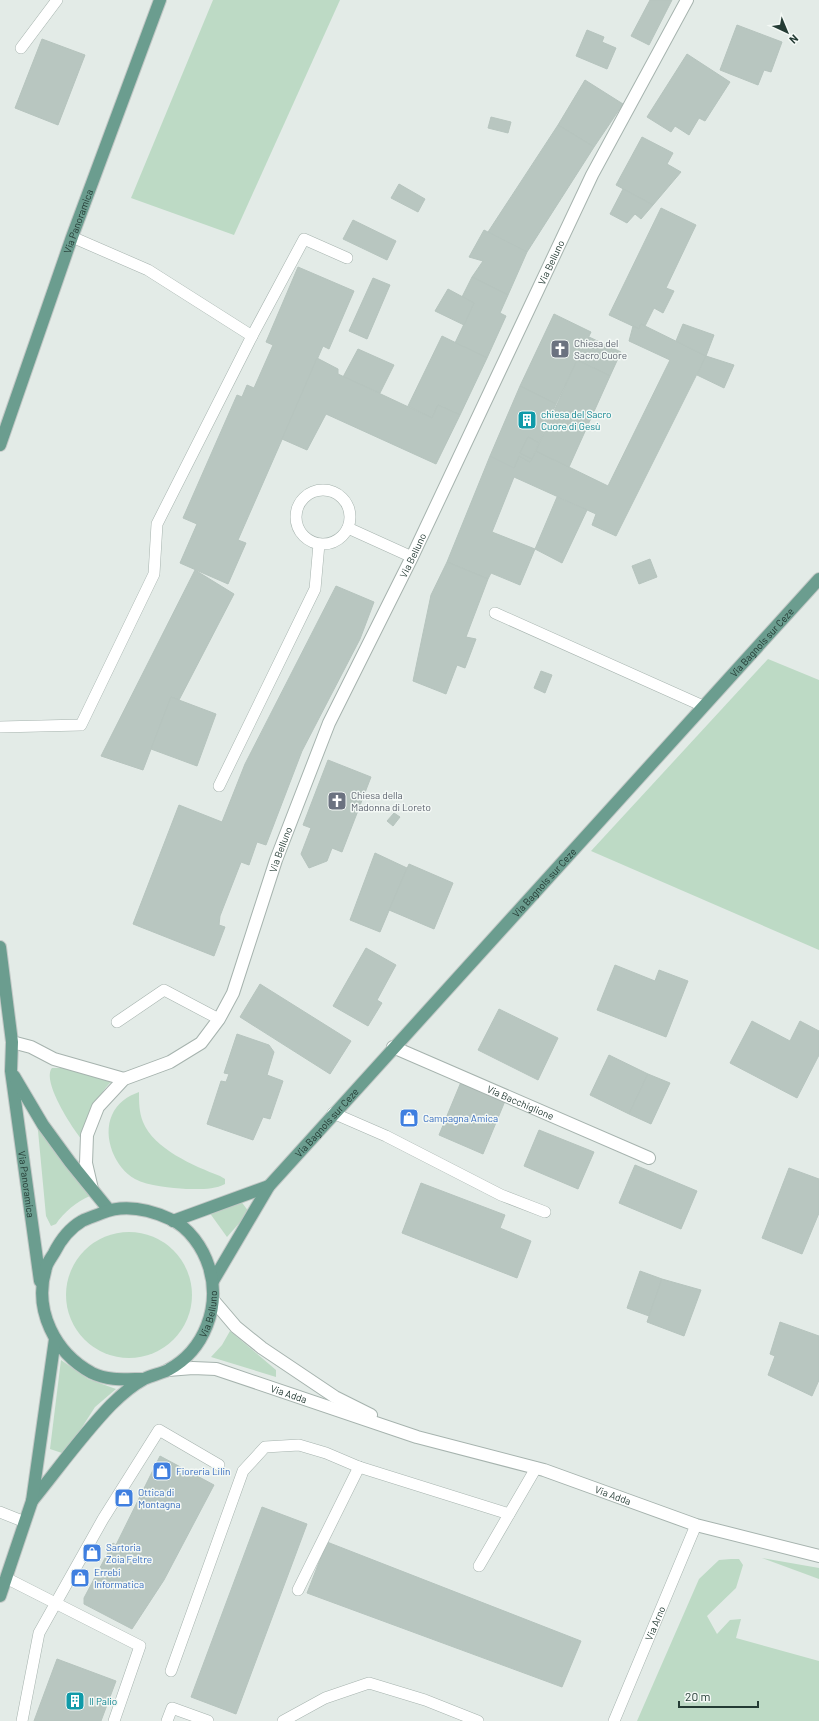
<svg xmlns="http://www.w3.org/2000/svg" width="819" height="1721" font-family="Barlow,sans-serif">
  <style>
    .green { fill: #bddac5 }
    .building { fill: #b8c6c0; stroke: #b6c4be }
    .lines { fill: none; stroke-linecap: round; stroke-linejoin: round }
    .service-casing { stroke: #a6b3ae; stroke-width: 12 }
    .minor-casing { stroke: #a6b3ae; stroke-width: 14 }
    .primary-casing { stroke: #c2c8c6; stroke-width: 14 }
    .service { stroke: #fff; stroke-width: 11 }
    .minor { stroke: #fff; stroke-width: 12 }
    .primary { stroke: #6b9d8f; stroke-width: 12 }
    .labels { text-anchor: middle; stroke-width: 3; stroke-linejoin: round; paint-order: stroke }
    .street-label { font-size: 10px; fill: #243b34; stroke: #f3f8f5 }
    .worship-label { font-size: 10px; fill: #5b616d; stroke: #f3f8f5; text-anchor: start }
    .culture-label { font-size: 10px; fill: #0d838f; stroke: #f3f8f5; text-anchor: start }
    .shop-label { font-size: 10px; fill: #366cbe; stroke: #f3f8f5; text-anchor: start }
  </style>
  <rect width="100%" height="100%" fill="#e3ebe7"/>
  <g class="green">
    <polygon points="213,0 340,0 234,235 131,198"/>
    <polygon points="768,659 819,680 819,950 591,851"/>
    <path d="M52,1068H71L112,1081C95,1097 89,1120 84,1142C74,1131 41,1081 52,1068Z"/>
    <path d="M139,1092C139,1102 139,1112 143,1122C154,1149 194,1166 220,1176L225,1179V1184C214,1190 199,1189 186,1189C172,1188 148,1186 135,1179C115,1168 102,1137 112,1115C117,1103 128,1096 139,1092Z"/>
    <path d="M37,1120L53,1150L90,1194V1196C77,1201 63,1213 56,1224L51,1226L46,1216Z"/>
    <polygon points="240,1200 249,1212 227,1237 209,1212"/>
    <circle cx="129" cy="1295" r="63"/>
    <polygon points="230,1331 276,1370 276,1377 211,1357 222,1345"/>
    <polygon points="61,1360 88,1379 116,1389 95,1407 65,1454 50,1449"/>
    <polygon points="762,1558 819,1568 819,1579"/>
    <polygon points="731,1559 739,1559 743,1565 736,1588 707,1616 717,1634 730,1620 741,1619 736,1638 819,1661 819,1721 637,1721 699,1579 719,1560"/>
  </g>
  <g class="building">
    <polygon points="650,0 672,0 649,45 631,36"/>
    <polygon points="737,25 782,42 771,72 764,70 758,85 720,70"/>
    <polygon points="587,30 604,37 602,42 616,48 607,69 576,56"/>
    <polygon points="42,39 85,55 58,125 15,108"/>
    <polygon points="687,54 730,82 705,121 699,118 689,135 675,126 671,132 647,117"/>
    <polygon points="585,80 623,104 594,147 558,125"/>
    <polygon points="491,117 511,122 508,133 488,128"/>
    <polygon points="558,125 594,147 527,252 488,232"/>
    <polygon points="642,137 673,153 667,164 681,172 653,205 616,185"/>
    <polygon points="399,184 425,199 418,212 391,198"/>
    <polygon points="623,189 653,205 641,219 635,214 627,223 610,214"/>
    <polygon points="661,208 696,225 666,288 674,291 663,313 654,308 645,326 641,324 639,329 609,315"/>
    <polygon points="353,220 396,241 387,260 343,239"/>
    <polygon points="484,230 527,252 508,295 472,277 483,261 469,257"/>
    <polygon points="298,267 354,291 329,349 323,346 238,540 246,543 228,584 180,563 197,524 183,518 237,395 242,397 247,385 254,388 273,345 266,342"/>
    <polygon points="472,277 508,295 500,313 506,316 487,358 455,343 474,303 462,297"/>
    <polygon points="373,278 390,285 367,339 349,331"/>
    <polygon points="448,289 474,303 464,325 435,311"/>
    <polygon points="554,314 591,332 556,404 520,386"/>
    <polygon points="641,324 706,356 616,536 592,525 596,514 514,477 492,532 535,549 520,585 491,573 488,579 447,562 490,456 514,468 519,456 530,462 536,451 608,486 670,360 629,341 633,326 639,329"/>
    <polygon points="683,324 714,335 706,356 676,341"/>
    <polygon points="442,336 487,358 460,415 438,405 432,418 408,406"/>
    <polygon points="589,337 621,352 610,376 577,360"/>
    <polygon points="358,349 394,365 380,393 343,377"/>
    <polygon points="706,356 734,365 724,388 697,375"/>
    <polygon points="317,358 338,369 338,374 432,418 438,405 460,415 436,464 326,414 307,450 282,439"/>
    <polygon points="577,360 610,376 569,467 536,451"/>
    <polygon points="520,386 556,404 539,443 528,437 520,453 532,459 530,462 519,456 514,468 490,456"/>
    <polygon points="528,437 539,443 532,459 520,453"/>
    <polygon points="557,497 587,510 562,563 535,549"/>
    <polygon points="650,559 657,577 639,584 632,566"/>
    <polygon points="447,562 488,579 466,637 476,639 465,668 457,665 446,694 413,681 431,595"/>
    <polygon points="195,570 234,594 179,700 171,697 143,770 101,756"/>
    <polygon points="336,586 374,602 360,639 302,751 266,845 257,842 249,865 241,862 220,916 219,925 225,927 214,956 133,924 179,805 222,822 245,764"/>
    <polygon points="541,671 552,675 545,693 534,688"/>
    <polygon points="171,697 216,714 197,766 151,749"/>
    <polygon points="328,760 371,777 342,852 332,848 327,861 309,868 301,854 311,828 303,825"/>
    <polygon points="394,813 400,817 393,826 387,821"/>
    <polygon points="375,853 407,868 380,932 350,920"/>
    <polygon points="409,864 453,883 434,929 389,910"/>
    <polygon points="366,948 396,965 377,1000 382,1003 368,1026 333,1006"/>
    <polygon points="615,965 655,981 659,970 688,981 666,1037 597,1010"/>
    <polygon points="260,984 351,1041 330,1074 240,1017"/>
    <polygon points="499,1009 558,1038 538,1080 478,1050"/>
    <polygon points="752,1021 790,1041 800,1021 819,1031 819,1055 797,1098 730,1063"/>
    <polygon points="237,1034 269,1045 274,1052 267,1075 283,1081 270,1119 263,1117 253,1140 207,1124 221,1081 226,1082 229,1074 224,1073"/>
    <polygon points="609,1055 648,1074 629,1114 590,1095"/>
    <polygon points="648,1074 670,1083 651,1124 629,1114"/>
    <polygon points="461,1082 505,1101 483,1154 439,1135"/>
    <polygon points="539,1130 594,1152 578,1189 524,1166"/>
    <polygon points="635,1165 697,1191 681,1229 619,1203"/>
    <polygon points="789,1168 819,1179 819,1213 802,1254 762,1238"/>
    <polygon points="421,1183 505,1215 500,1228 531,1241 517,1278 402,1233"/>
    <polygon points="640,1271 662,1279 649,1316 627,1308"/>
    <polygon points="662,1279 701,1290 684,1336 647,1322"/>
    <polygon points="780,1322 819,1336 819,1380 812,1396 768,1375 775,1356 770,1354"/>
    <polygon points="160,1456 214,1485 164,1580 132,1629 84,1604 84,1598 113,1543 116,1545"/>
    <polygon points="262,1507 307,1524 236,1714 191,1697"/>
    <polygon points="327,1542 581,1641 562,1687 307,1593"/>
    <polygon points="57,1659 116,1681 101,1721 34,1721"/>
  </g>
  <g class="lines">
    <g class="service-casing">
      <g id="service">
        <polyline points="21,48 57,0"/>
        <polyline points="72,237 148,270 252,336"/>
        <circle cx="323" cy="517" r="27"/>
        <polyline points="348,528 412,557"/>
        <polyline points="495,613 703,706"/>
        <polyline points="0,727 81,725 154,574 157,524 252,336 304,239 347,258"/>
        <polyline points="219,786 315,589 319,544"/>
        <polyline points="117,1022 164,990 219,1019"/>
        <polyline points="333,1113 386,1136 501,1195 545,1212"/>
        <polyline points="0,1512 25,1522"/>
        <polyline points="479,1566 536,1468"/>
        <polyline points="6,1578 140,1646 114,1721"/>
        <polyline points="298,1590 359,1467"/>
        <polyline points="171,1671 243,1471 265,1447 299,1445 326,1453 359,1467 509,1514"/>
        <polyline points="22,1721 39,1633 103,1519 159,1430 219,1465"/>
        <polyline points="167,1721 172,1708 208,1721"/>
        <polyline points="283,1721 325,1698 369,1683 425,1700 478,1721"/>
        <path id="s1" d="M614,1721L696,1525"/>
      </g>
    </g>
    <g class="minor-casing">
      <g id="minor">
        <polyline points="12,1042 31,1047 54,1059 124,1079"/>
        <path id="s2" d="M393,1047L649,1158"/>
        <path id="s3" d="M92,1189L86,1163L87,1135L98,1107L124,1079L170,1062L201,1043L219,1019L233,993L276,860L329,723L412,557L592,175L687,0"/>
        <polyline points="213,1300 236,1327 262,1348 335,1397 371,1415"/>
        <path id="s4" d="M168,1370L193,1368L216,1369L417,1437L544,1470L696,1525L819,1556"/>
      </g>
    </g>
    <g class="primary-casing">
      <g id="primary">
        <path id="s5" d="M0,445L72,237L160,0"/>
        <path id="s6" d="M0,947L12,1042L11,1071L40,1281"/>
        <polyline points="14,1076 43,1125 70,1162 109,1210"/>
        <polyline points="173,1221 269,1186"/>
        <path id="s7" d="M213,1281L269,1186L819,579"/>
        <path id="s8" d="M32,1501C58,1469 82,1435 111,1405C120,1396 133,1385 144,1379C152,1375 160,1374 168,1370C205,1350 221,1306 209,1267C203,1248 189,1227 170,1219C148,1209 124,1204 102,1213C95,1216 88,1218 82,1221C70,1228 60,1241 54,1253C51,1258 47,1263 46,1268C33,1310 55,1353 92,1373C108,1381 127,1379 144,1379"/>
        <polyline points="0,1596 32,1501 55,1339"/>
      </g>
    </g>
    <use href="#service" class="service"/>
    <use href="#minor" class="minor"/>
    <use href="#primary" class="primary"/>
  </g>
  <defs>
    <g id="church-square" transform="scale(1)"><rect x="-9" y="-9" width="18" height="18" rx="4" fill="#6b7280" stroke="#f3f8f5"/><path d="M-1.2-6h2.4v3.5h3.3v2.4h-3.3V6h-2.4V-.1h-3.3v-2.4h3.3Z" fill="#fff"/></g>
    <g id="building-square" transform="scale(1)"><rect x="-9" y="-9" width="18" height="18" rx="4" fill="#0f9aa8" stroke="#f3f8f5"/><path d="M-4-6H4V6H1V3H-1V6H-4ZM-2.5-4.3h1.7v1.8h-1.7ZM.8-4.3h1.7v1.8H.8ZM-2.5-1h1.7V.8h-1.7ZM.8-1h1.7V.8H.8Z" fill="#fff"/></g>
    <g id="shop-square" transform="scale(1)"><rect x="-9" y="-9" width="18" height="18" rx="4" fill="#3f7fe0" stroke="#f3f8f5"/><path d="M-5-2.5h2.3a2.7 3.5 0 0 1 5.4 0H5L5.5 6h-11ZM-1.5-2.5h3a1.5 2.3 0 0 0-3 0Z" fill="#fff"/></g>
  </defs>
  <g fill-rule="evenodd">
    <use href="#church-square" x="560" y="349"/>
    <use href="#building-square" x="527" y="420"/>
    <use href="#church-square" x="337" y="801"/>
    <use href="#shop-square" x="409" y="1118"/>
    <use href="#shop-square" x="162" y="1471"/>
    <use href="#shop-square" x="124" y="1498"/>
    <use href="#shop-square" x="92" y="1553"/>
    <use href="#shop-square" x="80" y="1578"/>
    <use href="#building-square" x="75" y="1701"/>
  </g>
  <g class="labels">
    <g class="street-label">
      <text dy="4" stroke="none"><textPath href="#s5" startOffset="237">Via Panoramica</textPath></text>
      <text dy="4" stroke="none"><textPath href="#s3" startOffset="1066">Via Belluno</textPath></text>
      <text dy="4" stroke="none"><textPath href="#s3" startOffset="742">Via Belluno</textPath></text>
      <text dy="4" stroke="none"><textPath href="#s7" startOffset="844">Via Bagnols sur Ceze</textPath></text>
      <text dy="4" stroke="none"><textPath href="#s3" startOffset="419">Via Belluno</textPath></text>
      <text dy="4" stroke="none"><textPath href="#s7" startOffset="520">Via Bagnols sur Ceze</textPath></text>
      <text dy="4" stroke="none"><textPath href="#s2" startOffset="139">Via Bacchiglione</textPath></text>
      <text dy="4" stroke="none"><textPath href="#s7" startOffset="196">Via Bagnols sur Ceze</textPath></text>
      <text dy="4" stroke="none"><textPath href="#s6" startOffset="239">Via Panoramica</textPath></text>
      <text dy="4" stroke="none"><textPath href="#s8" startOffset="264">Via Belluno</textPath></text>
      <text dy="4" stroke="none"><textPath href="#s4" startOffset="125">Via Adda</textPath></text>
      <text dy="4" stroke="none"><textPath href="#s4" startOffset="465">Via Adda</textPath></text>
      <text dy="4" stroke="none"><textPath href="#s1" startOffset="106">Via Arno</textPath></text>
    </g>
    <g class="worship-label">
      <text x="574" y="347">Chiesa del<tspan x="574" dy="12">Sacro Cuore</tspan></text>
      <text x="351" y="799">Chiesa della<tspan x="351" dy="12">Madonna di Loreto</tspan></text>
    </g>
    <g class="culture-label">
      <text x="541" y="418">chiesa del Sacro<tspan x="541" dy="12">Cuore di Gesù</tspan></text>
      <text x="89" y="1705">Il Palio</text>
    </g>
    <g class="shop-label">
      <text x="423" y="1122">Campagna Amica</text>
      <text x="176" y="1475">Fioreria Lilin</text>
      <text x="138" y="1496">Ottica di<tspan x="138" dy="12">Montagna</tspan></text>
      <text x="106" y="1551">Sartoria<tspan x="106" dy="12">Zoia Feltre</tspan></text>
      <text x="94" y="1576">Errebi<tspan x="94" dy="12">Informatica</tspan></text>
    </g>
  </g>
  <g transform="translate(787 32) rotate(136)" stroke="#f3f8f5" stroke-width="3" paint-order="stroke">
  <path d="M0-3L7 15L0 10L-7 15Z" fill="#243b34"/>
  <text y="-6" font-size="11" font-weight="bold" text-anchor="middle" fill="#243b34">N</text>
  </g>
  <path d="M679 1701v6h79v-6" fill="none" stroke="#243b34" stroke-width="2"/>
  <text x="685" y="1701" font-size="12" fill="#243b34" stroke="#f3f8f5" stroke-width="3" paint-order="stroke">20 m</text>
</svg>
